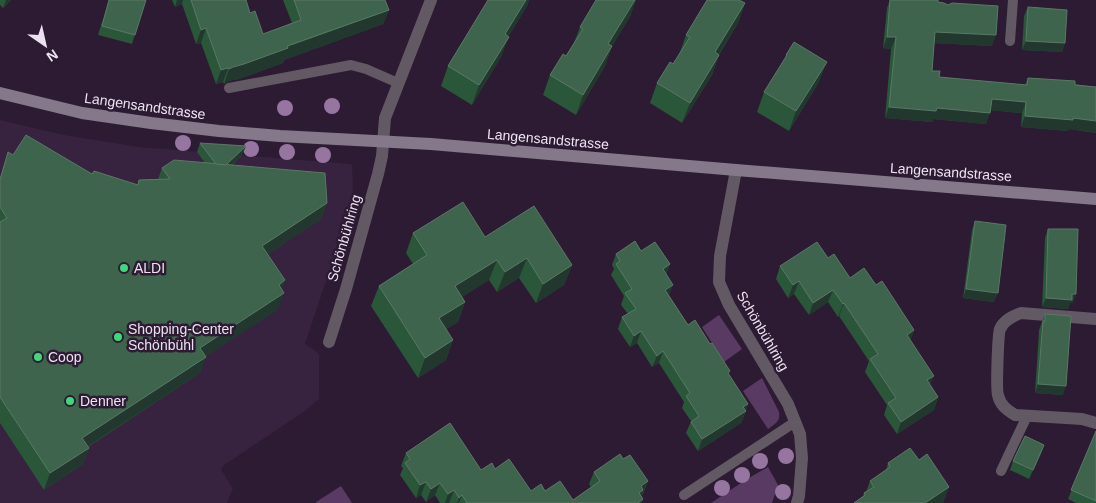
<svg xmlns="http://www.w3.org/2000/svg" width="1096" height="503" font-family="Helvetica,sans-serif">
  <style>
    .built { fill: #37223f }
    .green { fill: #593a63 }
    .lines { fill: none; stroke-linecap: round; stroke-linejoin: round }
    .lane { stroke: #625965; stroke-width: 10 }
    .street { stroke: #625965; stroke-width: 12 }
    .secondary { stroke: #85788a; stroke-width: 12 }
    .tree { fill: #9676a1 }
    .wall { fill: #2a5639 }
    .shaded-wall { fill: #22382e }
    .building { fill: #3f644d; stroke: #5a7866 }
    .poi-dot { fill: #41d77c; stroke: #2c1b32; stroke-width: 2 }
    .labels { text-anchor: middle; stroke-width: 5; stroke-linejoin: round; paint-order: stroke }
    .street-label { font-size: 14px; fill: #ece1f1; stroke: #2c1b32 }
    .poi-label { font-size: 14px; fill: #ece1f1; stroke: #2c1b32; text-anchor: start }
  </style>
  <rect width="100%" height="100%" fill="#2c1b32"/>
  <polygon class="built" points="0,120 64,135 139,147 352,164 353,186 352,197 333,260 305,344 317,352 319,355 319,399 302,413 223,466 221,469 233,489 227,503 0,503"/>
  <g class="green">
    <polygon points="719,315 742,349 724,362 702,327"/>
    <path d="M762,378L779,412C781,421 775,424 768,429L743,391Z"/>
    <polygon points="768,467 778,485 772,503 711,503 747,479"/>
    <polygon points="341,486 352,503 316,503 316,502"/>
  </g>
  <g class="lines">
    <g class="lane">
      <polyline points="1010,41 1013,0"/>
      <polyline points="229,88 351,65 366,69 398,83"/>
      <polyline points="1001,471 1027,416"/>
      <polyline points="684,495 795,422"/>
    </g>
    <g class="street">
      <polyline points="736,170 720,256 719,282 729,305 788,404 800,434 802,458 799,496 797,503"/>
      <path d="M1096,319L1021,313C1013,316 1004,320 1000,329C998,334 996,390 998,395C1000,405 1007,410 1015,415L1082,419L1096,423"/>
      <polyline points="329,342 346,289 378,174 382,156 385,118 431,0"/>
    </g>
    <polyline class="secondary" points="0,93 82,113 151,123 219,131 280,136 431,144 736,170 1096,199"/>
  </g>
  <g class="tree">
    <circle cx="332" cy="106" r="8"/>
    <circle cx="285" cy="108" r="8"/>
    <circle cx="183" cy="143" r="8"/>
    <circle cx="251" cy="149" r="8"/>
    <circle cx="287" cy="152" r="8"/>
    <circle cx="323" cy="155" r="8"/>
    <circle cx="786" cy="456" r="8"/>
    <circle cx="760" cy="461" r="8"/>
    <circle cx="742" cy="475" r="8"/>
    <circle cx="722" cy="488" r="8"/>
    <circle cx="783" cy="492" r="8"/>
  </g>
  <g class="wall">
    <polygon points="0,0 11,0 3,8 0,5"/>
    <polygon points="109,0 146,0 132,44 98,35"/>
    <polygon points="172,0 246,0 250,13 263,34 292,23 283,0 385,0 389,10 383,24 284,60 283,63 239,79 228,81 224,84 223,82 216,84 201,43 196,44 182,4 175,7"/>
    <polygon points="488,0 529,0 527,6 508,37 501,57 472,105 441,86 448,66"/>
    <polygon points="890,0 932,0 938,2 992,46 934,43 932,71 939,77 1025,85 1028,78 1096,87 1096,133 1069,129 1069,131 1021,127 1022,113 990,110 986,124 933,119 932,122 885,118 891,49 883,48 887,8"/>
    <polygon points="745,3 738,23 719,55 712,75 682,123 650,103 657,83 673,64 679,55 686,35"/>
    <polygon points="1028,7 1065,43 1062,52 1022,50 1024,16"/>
    <polygon points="631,15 612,46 605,66 576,115 543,95 550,75 566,56 574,43 580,27"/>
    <polygon points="786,55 819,82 789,131 757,112 764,92 785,59"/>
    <polygon points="200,143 242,155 232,165 327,203 321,219 268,254 282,289 278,309 206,356 200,373 88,447 89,448 83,464 44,490 0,423 0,177 8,152 13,155 137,185 139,180 158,179 162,168 205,163 197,152"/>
    <polygon points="975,221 994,302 963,298 972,230"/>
    <polygon points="1048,229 1073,303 1070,303 1068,309 1042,307 1045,238"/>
    <polygon points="413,233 485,237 572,265 564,285 536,303 519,278 497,292 489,280 462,297 465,302 458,322 446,329 453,340 446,360 418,378 371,306 379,286 413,264 406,253"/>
    <polygon points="641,251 670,264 666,274 669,295 688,325 729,375 746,411 741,423 698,451 686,433 691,421 682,408 684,402 659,363 652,367 637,343 630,347 618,329 622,317 628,314 621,305 624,296 611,275 614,269 612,265 616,254"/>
    <polygon points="828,258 850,278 876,285 914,330 910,340 930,385 938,397 934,410 897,434 884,415 887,405 865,372 869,361 839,316 838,317 828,302 809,315 794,294 788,298 776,279 780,266"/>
    <polygon points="1045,314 1063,395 1035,393 1039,330"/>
    <polygon points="1096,431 1096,503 1076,503 1068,499"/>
    <polygon points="1044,445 1041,454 1029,479 1010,470 1013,461"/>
    <polygon points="406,453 481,470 495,469 531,491 545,491 573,500 591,487 589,484 594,472 623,459 648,481 643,494 641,496 643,499 642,503 440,503 435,495 426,502 421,495 416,498 400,475 403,468 401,466"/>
    <polygon points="919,460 949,487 943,503 854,503 863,497 864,493 866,492 870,481 886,470 888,463"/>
  </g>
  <g class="shaded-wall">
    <polygon points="6,0 11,0 3,8"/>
    <polygon points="177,0 183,0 182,4 175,7"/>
    <polygon points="526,0 529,0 527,6 498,54 505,34"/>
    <polygon points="635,0 636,0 631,15 601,64 608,44"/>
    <polygon points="745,3 738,23 708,72 715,52"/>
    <polygon points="389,10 383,24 284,60 283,63 239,79 228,81 224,84 229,69 233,67"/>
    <polygon points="206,28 201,43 196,44 201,30"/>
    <polygon points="935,32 996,35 992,46 931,43"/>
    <polygon points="509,37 501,57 472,105 479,85"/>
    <polygon points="887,37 896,37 891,49 883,48"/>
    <polygon points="1026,41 1065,43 1062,52 1022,50"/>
    <polygon points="612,46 605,66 576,115 583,95"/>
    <polygon points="719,55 712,75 682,123 690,103"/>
    <polygon points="827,62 819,82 789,131 796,111"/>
    <polygon points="228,68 223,82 216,84 221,70"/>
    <polygon points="992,99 1026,102 1022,113 988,110"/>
    <polygon points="889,107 937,108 990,113 986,124 933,119 932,122 885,118"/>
    <polygon points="1025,116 1073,118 1096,121 1096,133 1069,129 1069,131 1021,127"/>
    <polygon points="246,146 242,155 217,178 221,169"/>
    <polygon points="327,203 321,219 256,262 262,246"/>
    <polygon points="527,258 519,278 497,292 505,272"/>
    <polygon points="497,260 489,280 448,306 455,286"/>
    <polygon points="670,264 666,276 663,269"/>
    <polygon points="572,265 564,285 536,303 543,284"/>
    <polygon points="285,280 279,296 284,293 278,309 194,364 200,348"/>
    <polygon points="799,281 794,294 788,298 793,285"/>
    <polygon points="673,285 669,296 665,290"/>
    <polygon points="966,289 998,293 994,302 963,298"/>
    <polygon points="833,290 828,302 809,315 813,303"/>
    <polygon points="1072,294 1076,294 1073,303 1070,303 1068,309 1042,307 1046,298"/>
    <polygon points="465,302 458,322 432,338 439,318"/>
    <polygon points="844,303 839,316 838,317 843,304"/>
    <polygon points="914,330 910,342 907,335"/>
    <polygon points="641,331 637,343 630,347 634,336"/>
    <polygon points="453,340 446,360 418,378 425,358"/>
    <polygon points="663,351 659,363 652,367 657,356"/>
    <polygon points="206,357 200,373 76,454 82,438"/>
    <polygon points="934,376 929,388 927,380"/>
    <polygon points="1038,384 1066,386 1063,395 1035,393"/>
    <polygon points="938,397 934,410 897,434 901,422"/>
    <polygon points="748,404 741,423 698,451 702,439"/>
    <polygon points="1044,445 1041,454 1029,479 1033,470"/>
    <polygon points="89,448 83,464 44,490 50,473"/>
    <polygon points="648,481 639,502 643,499 642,503 635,503 641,486"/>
    <polygon points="426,482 421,495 416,498 420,485"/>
    <polygon points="440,483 435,495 426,502 431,489"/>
    <polygon points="949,487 943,503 925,503"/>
    <polygon points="454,490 449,503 445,503 448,494"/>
    <polygon points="462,495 459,503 457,503 459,498"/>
  </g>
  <g class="building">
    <polygon points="109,0 146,0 135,35 102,26"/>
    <polygon points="191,0 246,0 250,13 255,11 263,34 301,20 294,0 385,0 389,10 287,46 288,48 244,64 233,67 229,69 228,68 221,70 206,28 201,30"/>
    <polygon points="488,0 526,0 505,34 509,37 479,85 448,66"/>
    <polygon points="596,0 635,0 608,44 612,46 583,95 550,75 563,54 566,56 583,29 580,27"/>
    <polygon points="707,0 739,0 745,3 715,52 719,55 690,103 657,83 670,62 673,64 690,37 686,35"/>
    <polygon points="890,0 938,0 938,2 944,3 948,5 952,3 998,6 996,35 935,32 932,71 940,71 939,77 1027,85 1028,78 1075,81 1075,85 1096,87 1096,121 1073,118 1073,120 1025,116 1026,102 992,99 990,113 937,108 936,111 889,107 896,37 887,37"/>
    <polygon points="1028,7 1067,10 1065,43 1026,41"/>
    <polygon points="794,42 827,62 796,111 764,92 787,55 786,55"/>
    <polygon points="26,135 92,174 94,171 138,185 139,180 170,179 162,168 174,160 325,173 327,203 262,246 285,280 279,285 284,293 200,348 206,357 82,438 89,448 50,473 0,397 0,222 7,218 0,207 0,180 8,152 13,155"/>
    <polygon points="200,143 246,146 226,165 216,164"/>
    <polygon points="463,202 485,237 534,206 572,265 543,284 527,258 505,272 497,260 455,286 465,302 439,318 453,340 425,358 379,286 427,255 413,233"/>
    <polygon points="975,221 1006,225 998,293 966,289"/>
    <polygon points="1048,229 1078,229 1076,294 1072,294 1072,300 1046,298"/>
    <polygon points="635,241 641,251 655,242 670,264 663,269 673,285 665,290 688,325 695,320 710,344 712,343 730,371 728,373 748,404 743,407 746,411 702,439 691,422 699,416 686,396 690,393 663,351 657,356 641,331 634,336 622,317 636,309 625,293 632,289 616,264 620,261 616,254"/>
    <polygon points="817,242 828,258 834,254 850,278 864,268 876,285 882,281 914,330 907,335 934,376 927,380 938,397 901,422 888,403 896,398 870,359 878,354 844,303 843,304 833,290 813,303 799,281 793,285 780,266"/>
    <polygon points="1045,314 1071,316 1066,386 1038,384 1043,321 1045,321"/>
    <polygon points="450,423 481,470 492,463 495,469 509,459 531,491 541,484 545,491 560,481 573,500 600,481 594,472 620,454 623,459 630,455 648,481 641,486 643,490 639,493 643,499 638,503 467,503 462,495 459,498 454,490 448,494 440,483 431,489 426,482 420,485 405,463 410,459 406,453"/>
    <polygon points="1096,431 1096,501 1071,490"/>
    <polygon points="1025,436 1044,445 1033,470 1013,461"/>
    <polygon points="910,448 919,460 927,454 949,487 925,503 854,503 865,495 864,493 874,487 870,481 890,467 888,463"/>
  </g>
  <g class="poi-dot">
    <circle cx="124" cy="268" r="5"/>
    <circle cx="118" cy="337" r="5"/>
    <circle cx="38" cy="357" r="5"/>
    <circle cx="70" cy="401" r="5"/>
  </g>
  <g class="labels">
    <g class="street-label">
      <text transform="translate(145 106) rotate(8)" y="5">Langensandstrasse</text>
      <text transform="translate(548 139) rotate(5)" y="5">Langensandstrasse</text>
      <text transform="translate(951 172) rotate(4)" y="5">Langensandstrasse</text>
      <text transform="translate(344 238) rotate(-74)" y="5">Schönbühlring</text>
      <text transform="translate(763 331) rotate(60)" y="5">Schönbühlring</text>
    </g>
    <g class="poi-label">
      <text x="134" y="273">ALDI</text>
      <text x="128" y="334">Shopping-Center<tspan x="128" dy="16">Schönbühl</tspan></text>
      <text x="48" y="362">Coop</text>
      <text x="80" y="406">Denner</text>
    </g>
  </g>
  <g transform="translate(45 45) rotate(146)" stroke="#2c1b32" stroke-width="4" paint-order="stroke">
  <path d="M0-4L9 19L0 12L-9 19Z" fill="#ece1f1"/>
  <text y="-8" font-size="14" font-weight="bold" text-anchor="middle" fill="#ece1f1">N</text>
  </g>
</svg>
